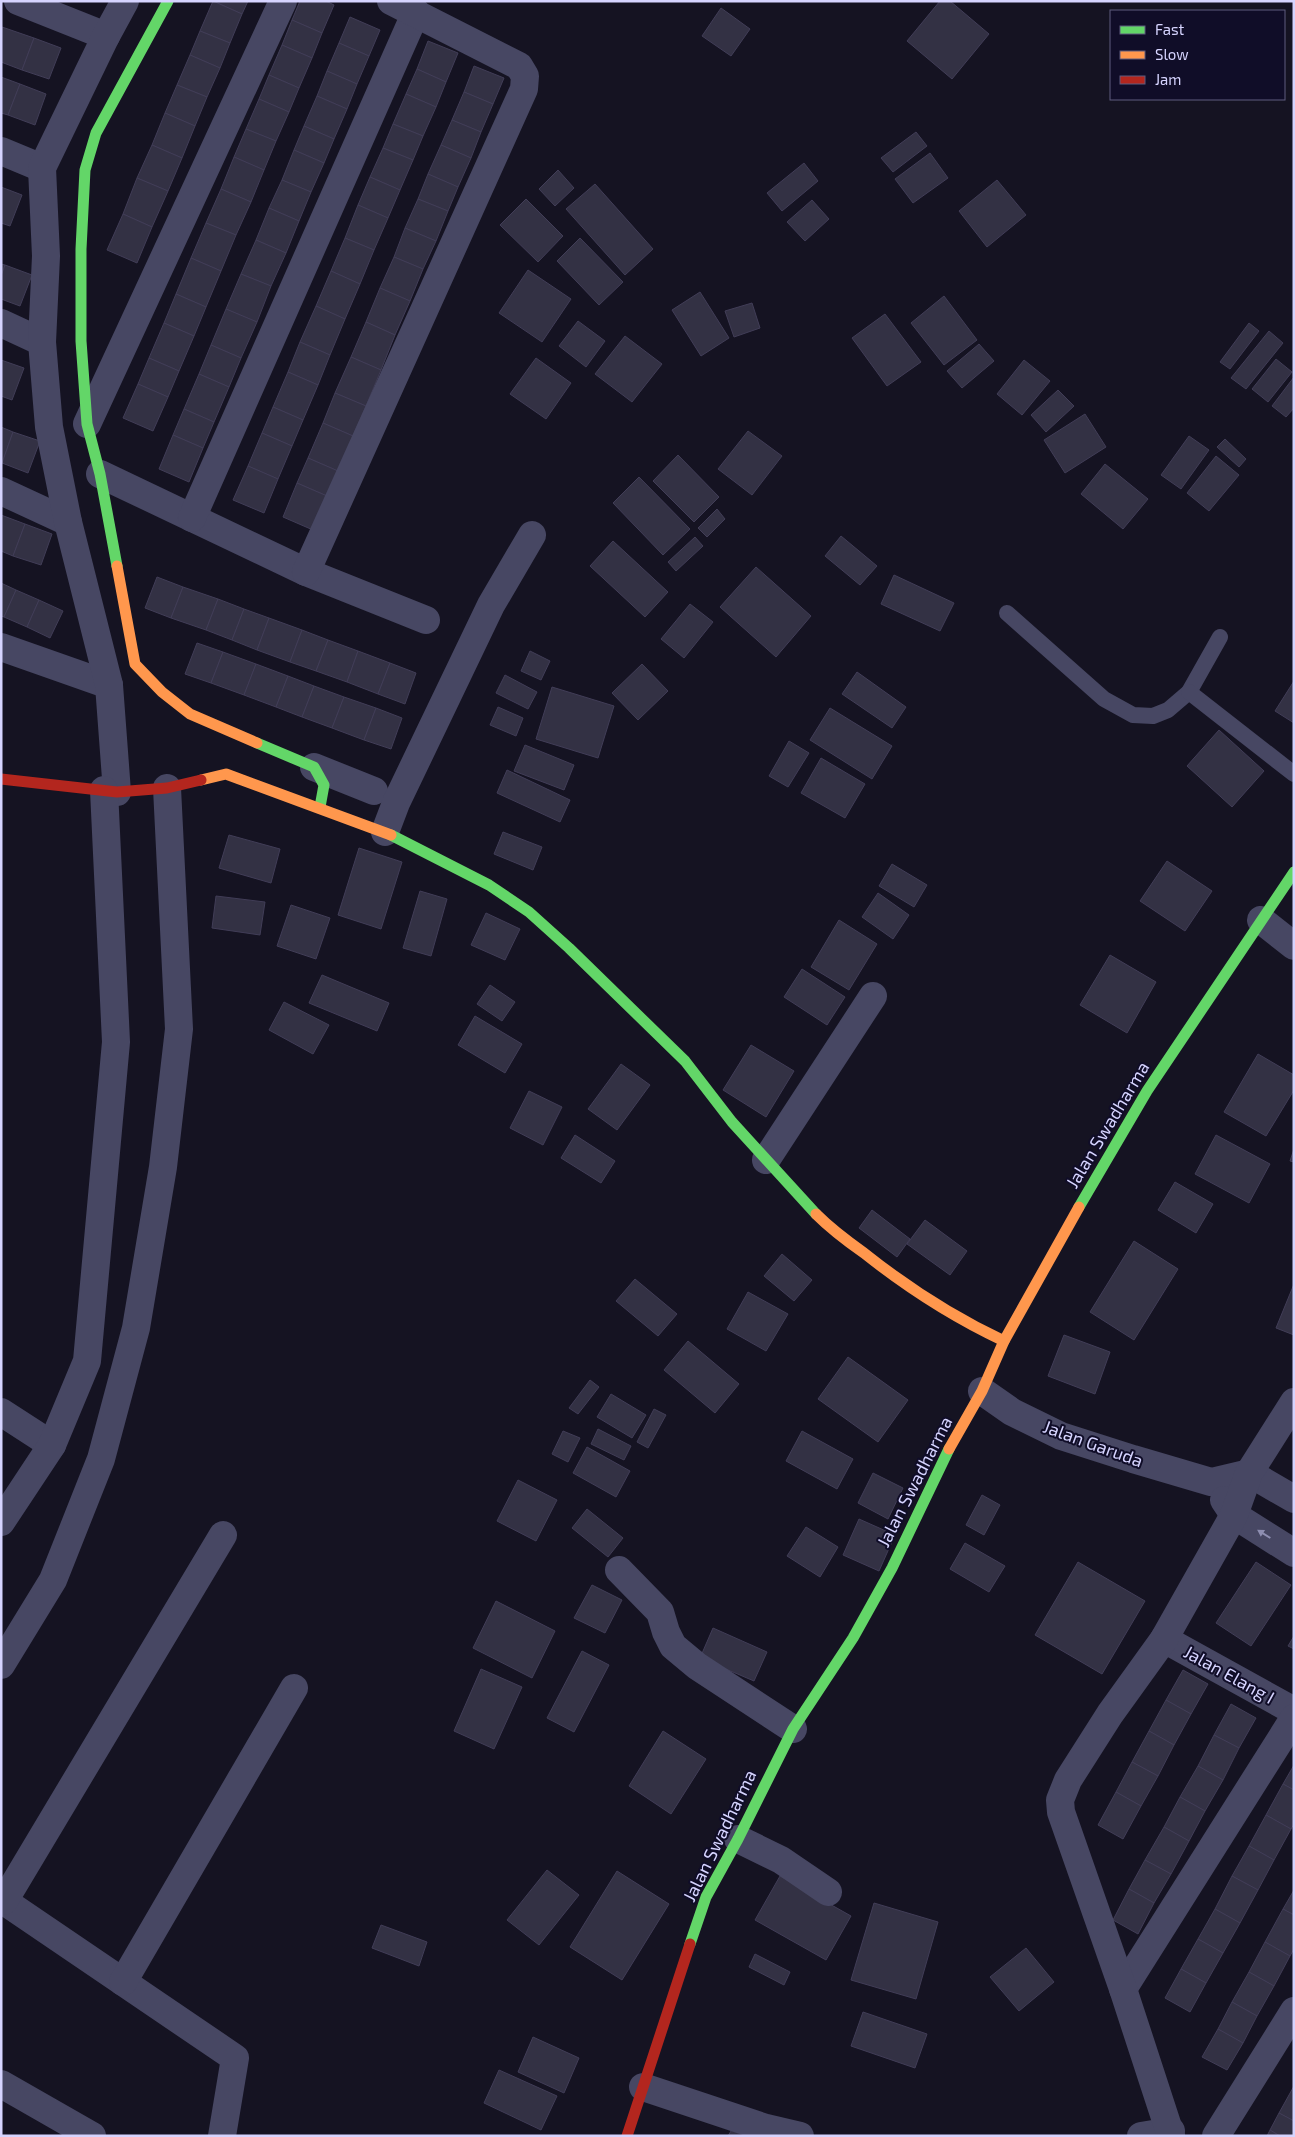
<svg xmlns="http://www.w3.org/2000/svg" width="1295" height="2137" font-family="'Exo 2',sans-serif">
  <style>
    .building { fill: #333144; stroke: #413d57 }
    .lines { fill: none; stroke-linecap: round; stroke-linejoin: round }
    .lane { stroke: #474763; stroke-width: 16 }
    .street { stroke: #474763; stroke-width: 28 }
    .fast { stroke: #63d668; stroke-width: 11 }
    .slow { stroke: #ff974d; stroke-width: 11 }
    .jam { stroke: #b3261e; stroke-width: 11 }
    .oneway { fill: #8e8eb1 }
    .labels { text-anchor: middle; stroke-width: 4; stroke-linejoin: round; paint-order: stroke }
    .street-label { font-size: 18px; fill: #d6d4ff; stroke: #100d28 }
  </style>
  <rect width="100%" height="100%" fill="#151322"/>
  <g class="building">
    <polygon points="213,1 248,1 242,14"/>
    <polygon points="213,1 242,14 230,43 200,31"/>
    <polygon points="300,1 326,1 334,5 322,33 292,20"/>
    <polygon points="940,1 950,1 989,34 952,79 907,41"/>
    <polygon points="721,8 750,29 731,56 702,36"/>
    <polygon points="350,17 380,30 369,56 339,43"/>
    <polygon points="292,20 322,33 312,58 282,45"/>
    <polygon points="2,27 34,38 22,70 1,62"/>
    <polygon points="200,31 230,43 220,68 190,55"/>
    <polygon points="34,38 61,48 49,79 22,70"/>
    <polygon points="428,41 458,53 446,82 417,69"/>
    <polygon points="339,43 369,56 357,84 327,71"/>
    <polygon points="282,45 312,58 299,88 269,75"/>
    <polygon points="190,55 220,68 207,97 177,85"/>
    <polygon points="474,66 504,78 493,104 464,92"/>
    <polygon points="417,69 446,82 436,107 406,94"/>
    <polygon points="327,71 357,84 347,109 317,96"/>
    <polygon points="269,75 299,88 289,112 259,99"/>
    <polygon points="1,77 20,84 8,115 1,113"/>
    <polygon points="20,84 46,94 35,125 8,115"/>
    <polygon points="177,85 207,97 195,126 165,113"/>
    <polygon points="464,92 493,104 481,132 452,120"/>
    <polygon points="406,94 436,107 423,136 393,124"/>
    <polygon points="317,96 347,109 334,139 304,126"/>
    <polygon points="259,99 289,112 276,141 246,129"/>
    <polygon points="165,113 195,126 182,158 152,145"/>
    <polygon points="452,120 481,132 471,158 441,145"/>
    <polygon points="393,124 423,136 413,160 383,148"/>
    <polygon points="304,126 334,139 324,163 294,150"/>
    <polygon points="246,129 276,141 264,170 234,157"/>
    <polygon points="916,132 927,146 893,172 881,158"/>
    <polygon points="152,145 182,158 168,191 137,178"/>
    <polygon points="441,145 471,158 458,187 428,174"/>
    <polygon points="383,148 413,160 400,190 370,177"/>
    <polygon points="294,150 324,163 311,192 282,180"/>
    <polygon points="930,153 948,178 913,203 895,179"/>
    <polygon points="234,157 264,170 251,202 221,189"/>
    <polygon points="804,163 818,181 782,211 767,193"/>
    <polygon points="558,170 574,188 555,206 539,189"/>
    <polygon points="428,174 458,187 448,211 418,199"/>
    <polygon points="370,177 400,190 388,218 358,205"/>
    <polygon points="137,178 168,191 152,227 123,214"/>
    <polygon points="282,180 311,192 299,221 269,208"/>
    <polygon points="997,180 1026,215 987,247 959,211"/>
    <polygon points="595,184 653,249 625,275 566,209"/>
    <polygon points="1,187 22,195 10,226 1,223"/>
    <polygon points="221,189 251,202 236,235 206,223"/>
    <polygon points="418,199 448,211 436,241 405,228"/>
    <polygon points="526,199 563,236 538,262 500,225"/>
    <polygon points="812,200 829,219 805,241 787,222"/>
    <polygon points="358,205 388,218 374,250 345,238"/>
    <polygon points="269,208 299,221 286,253 256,240"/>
    <polygon points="123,214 152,227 137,263 107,250"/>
    <polygon points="206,223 236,235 221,271 191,258"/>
    <polygon points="405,228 436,241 423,269 394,257"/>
    <polygon points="345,238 374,250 360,284 331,271"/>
    <polygon points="580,238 623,282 599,305 557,261"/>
    <polygon points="256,240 286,253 271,286 241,274"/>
    <polygon points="394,257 423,269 410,301 380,288"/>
    <polygon points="191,258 221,271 206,307 176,294"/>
    <polygon points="1,264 5,265 1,276"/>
    <polygon points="5,265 32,275 20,306 1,299 1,276"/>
    <polygon points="528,270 571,299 542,342 499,313"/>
    <polygon points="331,271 360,284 345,319 316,306"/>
    <polygon points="241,274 271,286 257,322 226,309"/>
    <polygon points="380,288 410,301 395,335 366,322"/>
    <polygon points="700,292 729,338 701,356 672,310"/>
    <polygon points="176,294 206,307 194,336 164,323"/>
    <polygon points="944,296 977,340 944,365 911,323"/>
    <polygon points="752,303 760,328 734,337 725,311"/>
    <polygon points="316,306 345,319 330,355 300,342"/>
    <polygon points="226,309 257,322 241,358 211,345"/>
    <polygon points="885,314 921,362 887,386 852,338"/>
    <polygon points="578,321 605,341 586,367 559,346"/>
    <polygon points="366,322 395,335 381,370 351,357"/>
    <polygon points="164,323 194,336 179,371 149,358"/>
    <polygon points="1249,323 1259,331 1230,369 1220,362"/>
    <polygon points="1269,331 1283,343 1246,389 1231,378"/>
    <polygon points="625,336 662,364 632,402 595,374"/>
    <polygon points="300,342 330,355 318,385 288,372"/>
    <polygon points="979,344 994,361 962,388 947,371"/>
    <polygon points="211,345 241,358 229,387 199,374"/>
    <polygon points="351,357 381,370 366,406 335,393"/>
    <polygon points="149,358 179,371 168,397 138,384"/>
    <polygon points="536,358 571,383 546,419 510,394"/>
    <polygon points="1276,359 1292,372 1268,402 1252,389"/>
    <polygon points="1,360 24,368 12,400 1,396"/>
    <polygon points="1024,360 1050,381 1022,415 997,394"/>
    <polygon points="288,372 318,385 303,420 273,407"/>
    <polygon points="199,374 229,387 214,422 184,409"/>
    <polygon points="1294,377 1294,408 1286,417 1272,406"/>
    <polygon points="138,384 168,397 153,431 123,418"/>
    <polygon points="1058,390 1074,406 1046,432 1031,415"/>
    <polygon points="335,393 366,406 353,436 323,423"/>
    <polygon points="273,407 303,420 292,446 262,433"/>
    <polygon points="184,409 214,422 203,448 173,435"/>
    <polygon points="1085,414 1106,447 1065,473 1044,440"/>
    <polygon points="323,423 353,436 338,471 308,458"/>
    <polygon points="1,427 13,432 2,463 1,463"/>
    <polygon points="748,431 782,456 752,495 718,469"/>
    <polygon points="13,432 40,441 28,473 2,463"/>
    <polygon points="262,433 292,446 278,479 248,466"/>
    <polygon points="173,435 203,448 189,482 159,469"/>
    <polygon points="1189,436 1209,450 1181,489 1161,475"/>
    <polygon points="1225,439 1246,459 1239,467 1217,447"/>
    <polygon points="678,455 719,497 694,522 653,481"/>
    <polygon points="1216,456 1239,475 1209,511 1187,493"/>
    <polygon points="308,458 338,471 327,496 297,483"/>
    <polygon points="1105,464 1148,499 1123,529 1081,494"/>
    <polygon points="248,466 278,479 264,513 233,500"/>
    <polygon points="639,477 690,529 663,555 613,503"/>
    <polygon points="297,483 327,496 313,530 283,517"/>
    <polygon points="717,509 725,519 707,537 698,528"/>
    <polygon points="1,515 25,524 13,556 1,551"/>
    <polygon points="25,524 52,534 41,565 13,556"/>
    <polygon points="841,536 877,566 860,585 825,556"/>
    <polygon points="695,537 703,546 676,571 668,562"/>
    <polygon points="613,541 668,592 645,617 590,566"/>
    <polygon points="756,567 811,616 776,657 720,607"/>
    <polygon points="894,575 954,603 940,631 881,604"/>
    <polygon points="157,577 183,587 171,618 145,608"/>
    <polygon points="1,583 16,590 4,617 1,616"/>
    <polygon points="183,587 218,599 206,630 171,618"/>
    <polygon points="16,590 39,600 27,627 4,617"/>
    <polygon points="218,599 244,609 232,640 206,630"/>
    <polygon points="39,600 63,611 50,638 27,627"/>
    <polygon points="690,604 713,622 684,658 661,639"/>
    <polygon points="244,609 269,618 257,650 232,640"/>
    <polygon points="269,618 302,630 290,662 257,650"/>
    <polygon points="302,630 328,640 316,671 290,662"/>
    <polygon points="328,640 358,651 347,682 316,671"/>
    <polygon points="197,643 223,652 211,683 185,674"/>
    <polygon points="358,651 390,663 378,694 347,682"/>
    <polygon points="530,651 550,661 541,680 521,671"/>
    <polygon points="223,652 256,664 244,695 211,683"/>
    <polygon points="390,663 416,673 405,704 378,694"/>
    <polygon points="256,664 288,676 276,707 244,695"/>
    <polygon points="642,664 668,691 638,720 612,693"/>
    <polygon points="857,672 906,707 892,728 842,694"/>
    <polygon points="505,675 537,692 528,709 496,693"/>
    <polygon points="288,676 314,686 302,717 276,707"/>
    <polygon points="1294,681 1294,723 1275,711"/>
    <polygon points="314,686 344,697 332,728 302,717"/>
    <polygon points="552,687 614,706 598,758 536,739"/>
    <polygon points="344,697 376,708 364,740 332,728"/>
    <polygon points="498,707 523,718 516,736 490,725"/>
    <polygon points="376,708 402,718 391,749 364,740"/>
    <polygon points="830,708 892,746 872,779 810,740"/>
    <polygon points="1219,730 1264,771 1232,807 1187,766"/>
    <polygon points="789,741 809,753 788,787 769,776"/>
    <polygon points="525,745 574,765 564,790 514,771"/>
    <polygon points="821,758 865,784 845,818 801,793"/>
    <polygon points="507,770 570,800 560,822 497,793"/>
    <polygon points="503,832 542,847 533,870 494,854"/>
    <polygon points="229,835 280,849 271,883 219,868"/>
    <polygon points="359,848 402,862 381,929 338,915"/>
    <polygon points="1167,861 1212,891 1185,931 1140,901"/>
    <polygon points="892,864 927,885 914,907 879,886"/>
    <polygon points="420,891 447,899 431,956 403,948"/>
    <polygon points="878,893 909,915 893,939 862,917"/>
    <polygon points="216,896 265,902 260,935 212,928"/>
    <polygon points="291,905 330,918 316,959 277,946"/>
    <polygon points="486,913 520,929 505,960 471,945"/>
    <polygon points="839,920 877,944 849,990 811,967"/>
    <polygon points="1110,955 1156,982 1127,1033 1080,1005"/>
    <polygon points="802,969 845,997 827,1025 784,997"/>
    <polygon points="322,975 389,1003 377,1031 309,1003"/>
    <polygon points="490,985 515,1002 502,1021 477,1004"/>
    <polygon points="284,1002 329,1025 313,1054 269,1030"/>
    <polygon points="475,1016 522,1044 505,1073 458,1045"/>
    <polygon points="751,1045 794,1071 766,1117 723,1090"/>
    <polygon points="1258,1054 1294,1075 1294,1090 1266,1136 1224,1112"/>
    <polygon points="621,1064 650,1085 617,1130 588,1109"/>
    <polygon points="529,1091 562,1107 543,1145 510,1128"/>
    <polygon points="575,1135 615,1161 601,1183 561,1158"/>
    <polygon points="1216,1135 1270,1164 1249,1203 1195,1174"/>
    <polygon points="1294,1149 1294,1162 1290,1161"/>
    <polygon points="1175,1182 1213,1204 1196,1233 1158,1210"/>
    <polygon points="872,1210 910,1239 897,1257 859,1228"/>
    <polygon points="925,1220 967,1251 950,1275 907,1244"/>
    <polygon points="1134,1241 1178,1269 1134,1340 1090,1312"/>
    <polygon points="782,1254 812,1280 794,1301 764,1276"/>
    <polygon points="635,1279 677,1314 658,1336 616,1301"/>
    <polygon points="1294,1284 1294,1335 1276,1328"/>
    <polygon points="748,1292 788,1314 766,1351 727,1329"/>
    <polygon points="1064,1335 1110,1352 1095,1394 1048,1376"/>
    <polygon points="688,1341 739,1384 715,1413 664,1370"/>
    <polygon points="848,1357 908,1400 878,1442 818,1399"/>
    <polygon points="590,1380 599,1387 578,1414 569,1408"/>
    <polygon points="611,1394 646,1415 632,1438 597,1417"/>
    <polygon points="654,1409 666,1415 648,1448 637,1442"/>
    <polygon points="598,1429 631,1446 624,1460 591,1444"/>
    <polygon points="563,1431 580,1438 568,1462 552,1454"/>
    <polygon points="802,1431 853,1459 837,1489 786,1461"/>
    <polygon points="587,1447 630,1471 616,1497 573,1473"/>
    <polygon points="873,1473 903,1488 888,1519 858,1503"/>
    <polygon points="518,1480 557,1500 536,1541 497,1521"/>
    <polygon points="982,1495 1000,1505 984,1535 966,1525"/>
    <polygon points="587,1509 623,1538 608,1557 572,1528"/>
    <polygon points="859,1519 895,1535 879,1571 843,1555"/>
    <polygon points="806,1527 838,1547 820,1577 787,1556"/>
    <polygon points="965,1543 1005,1566 989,1592 950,1569"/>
    <polygon points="1078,1562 1145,1601 1102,1674 1035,1635"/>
    <polygon points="1256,1562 1291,1585 1251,1646 1216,1623"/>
    <polygon points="592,1585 622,1600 605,1633 574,1618"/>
    <polygon points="496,1601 555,1631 532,1678 473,1648"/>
    <polygon points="713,1628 767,1652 754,1681 700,1658"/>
    <polygon points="1294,1636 1294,1649 1288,1646"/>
    <polygon points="582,1651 609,1665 574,1732 547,1718"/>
    <polygon points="481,1669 522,1687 494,1749 454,1731"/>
    <polygon points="1183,1670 1208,1684 1191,1714 1166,1700"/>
    <polygon points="1166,1700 1191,1714 1174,1745 1149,1731"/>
    <polygon points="1231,1704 1256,1718 1239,1748 1214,1735"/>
    <polygon points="663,1731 706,1759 671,1814 629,1786"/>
    <polygon points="1149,1731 1174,1745 1158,1776 1132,1762"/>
    <polygon points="1214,1735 1239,1748 1223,1780 1198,1766"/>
    <polygon points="1132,1762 1158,1776 1141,1806 1116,1792"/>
    <polygon points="1294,1765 1294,1790 1283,1784"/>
    <polygon points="1198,1766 1223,1780 1205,1811 1180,1797"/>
    <polygon points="1283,1784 1294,1790 1294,1824 1291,1829 1266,1815"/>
    <polygon points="1116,1792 1141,1806 1123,1839 1098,1825"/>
    <polygon points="1180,1797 1205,1811 1189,1841 1164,1827"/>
    <polygon points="1266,1815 1291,1829 1274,1860 1249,1846"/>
    <polygon points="1164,1827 1189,1841 1171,1874 1145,1860"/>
    <polygon points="1249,1846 1274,1860 1258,1890 1232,1876"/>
    <polygon points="1145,1860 1171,1874 1154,1903 1129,1889"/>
    <polygon points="547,1870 579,1895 539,1945 507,1920"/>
    <polygon points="617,1871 669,1904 622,1980 570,1947"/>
    <polygon points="780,1876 851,1916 826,1960 755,1920"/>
    <polygon points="1232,1876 1258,1890 1240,1923 1215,1909"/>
    <polygon points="1129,1889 1154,1903 1138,1934 1113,1920"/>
    <polygon points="1294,1890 1294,1915 1283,1909"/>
    <polygon points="874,1903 938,1922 916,1999 851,1980"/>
    <polygon points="1215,1909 1240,1923 1223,1953 1198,1939"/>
    <polygon points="1283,1909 1294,1915 1294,1949 1290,1956 1265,1942"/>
    <polygon points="381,1925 427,1942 419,1966 372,1948"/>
    <polygon points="1198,1939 1223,1953 1206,1983 1181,1969"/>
    <polygon points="1265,1942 1290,1956 1274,1986 1249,1972"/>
    <polygon points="1026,1948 1054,1982 1019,2011 990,1977"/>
    <polygon points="755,1954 790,1972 784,1985 749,1967"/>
    <polygon points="1181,1969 1206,1983 1190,2012 1165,1998"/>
    <polygon points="1249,1972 1274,1986 1257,2016 1232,2002"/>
    <polygon points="1232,2002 1257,2016 1243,2043 1218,2029"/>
    <polygon points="863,2012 927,2034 915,2068 851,2046"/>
    <polygon points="1218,2029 1243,2043 1227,2070 1202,2057"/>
    <polygon points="533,2037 579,2058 564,2093 518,2072"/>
    <polygon points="499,2070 557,2096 541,2130 484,2103"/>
    <polygon points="1294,2086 1294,2121 1279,2113"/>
    <polygon points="1279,2113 1294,2121 1294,2136 1280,2136 1270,2130"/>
    <polygon points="734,2126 752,2136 728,2136"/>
    <polygon points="1270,2130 1280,2136 1267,2136"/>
  </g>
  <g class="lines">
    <g class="lane">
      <polyline points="1007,613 1104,699 1133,715 1153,716 1168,710 1189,692 1220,637"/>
      <polyline points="1189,692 1294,774"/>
    </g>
    <g class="street">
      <polyline points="18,1 106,36"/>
      <polyline points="1,151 42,168"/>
      <polyline points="1,323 42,342"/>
      <polyline points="87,424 283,1"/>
      <polyline points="100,474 306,572 426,620"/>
      <polyline points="1,491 68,522"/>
      <polyline points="192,518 416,12"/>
      <polyline points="306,572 524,89 525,76 519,66 391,1"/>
      <polyline points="1,647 109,685"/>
      <polyline points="314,767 374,791"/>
      <polyline points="117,792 109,685 68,522 49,427 42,342 46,256 42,168 106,36 125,1"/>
      <polyline points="385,832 396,803 491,605 532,535"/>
      <polyline points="1261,920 1294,946"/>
      <polyline points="766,1160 873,996"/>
      <polyline points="982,1391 1012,1412 1061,1436 1133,1459 1211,1482 1249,1473 1294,1499"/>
      <polyline points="1,1412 52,1445"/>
      <polyline points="1224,1500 1234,1515 1294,1553"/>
      <polyline points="1,1522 52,1445 87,1361 116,1042 104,790"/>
      <polyline points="619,1570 660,1612 666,1632 673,1646 697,1666 793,1729"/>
      <polyline points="1164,1639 1294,1711"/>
      <polyline points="1,1665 53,1580 101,1459 136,1328 163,1167 179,1029 167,788"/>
      <polyline points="738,1839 781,1860 828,1892"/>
      <polyline points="1,1899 235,2058 222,2136"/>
      <polyline points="4,1901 223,1535"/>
      <polyline points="123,1982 294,1688"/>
      <polyline points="1123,1989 1294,1718"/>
      <polyline points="1,2084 92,2136"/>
      <polyline points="643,2087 766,2128 800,2136"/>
      <polyline points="1141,2136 1171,2131"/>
      <polyline points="1171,2136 1123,1989 1061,1812 1060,1800 1068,1780 1110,1714 1164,1639 1234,1515 1249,1473 1294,1402"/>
      <polyline points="1216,2136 1294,2011"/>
    </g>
    <g class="fast">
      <polyline points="117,566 100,474 87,424 81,341 81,249 85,170 96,133 168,1"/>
      <polyline points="257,743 314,767 324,785 320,807"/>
      <polyline points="391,835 489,885 529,912 569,948 685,1061 732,1122 816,1214"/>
      <polyline points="1079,1207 1147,1091 1294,872"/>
      <polyline points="690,1944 706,1897 738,1839 793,1729 853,1638 892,1568 949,1449"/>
    </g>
    <g class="slow">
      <polyline points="117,566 135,664 162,692 190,714 257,743"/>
      <polyline points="201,780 226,774 391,835"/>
      <path d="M816,1214C831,1229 847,1241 864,1253C908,1288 953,1317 1004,1341"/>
      <polyline points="949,1449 982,1391 1004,1341 1079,1207"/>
    </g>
    <g class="jam">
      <polyline points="1,779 117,792 167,788 201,780"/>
      <polyline points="627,2136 690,1944"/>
    </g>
  </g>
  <defs><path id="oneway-solid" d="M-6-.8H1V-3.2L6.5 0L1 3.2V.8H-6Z" transform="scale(1.25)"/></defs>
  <use class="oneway" href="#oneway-solid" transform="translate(1264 1534) rotate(-148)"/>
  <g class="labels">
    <g class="street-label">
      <text transform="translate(1108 1125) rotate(-59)" y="6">Jalan Swadharma</text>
      <text transform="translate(1093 1444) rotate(20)" y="6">Jalan Garuda</text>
      <text transform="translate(915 1482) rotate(-63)" y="6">Jalan Swadharma</text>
      <text transform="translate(1229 1675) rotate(29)" y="6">Jalan Elang I</text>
      <text transform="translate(720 1836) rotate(-64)" y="6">Jalan Swadharma</text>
    </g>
  </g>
  <rect width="1295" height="2137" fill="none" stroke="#d6d4ff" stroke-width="5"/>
  <rect x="1110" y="10" width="175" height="90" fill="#100d28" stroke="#5f5d7e"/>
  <rect x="1120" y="26" width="25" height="8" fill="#63d668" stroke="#5f5d7e"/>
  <text x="1155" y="35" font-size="15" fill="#d6d4ff">Fast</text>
  <rect x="1120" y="51" width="25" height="8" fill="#ff974d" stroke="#5f5d7e"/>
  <text x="1155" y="60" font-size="15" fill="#d6d4ff">Slow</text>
  <rect x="1120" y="76" width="25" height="8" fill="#b3261e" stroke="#5f5d7e"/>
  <text x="1155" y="85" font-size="15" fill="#d6d4ff">Jam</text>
</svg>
